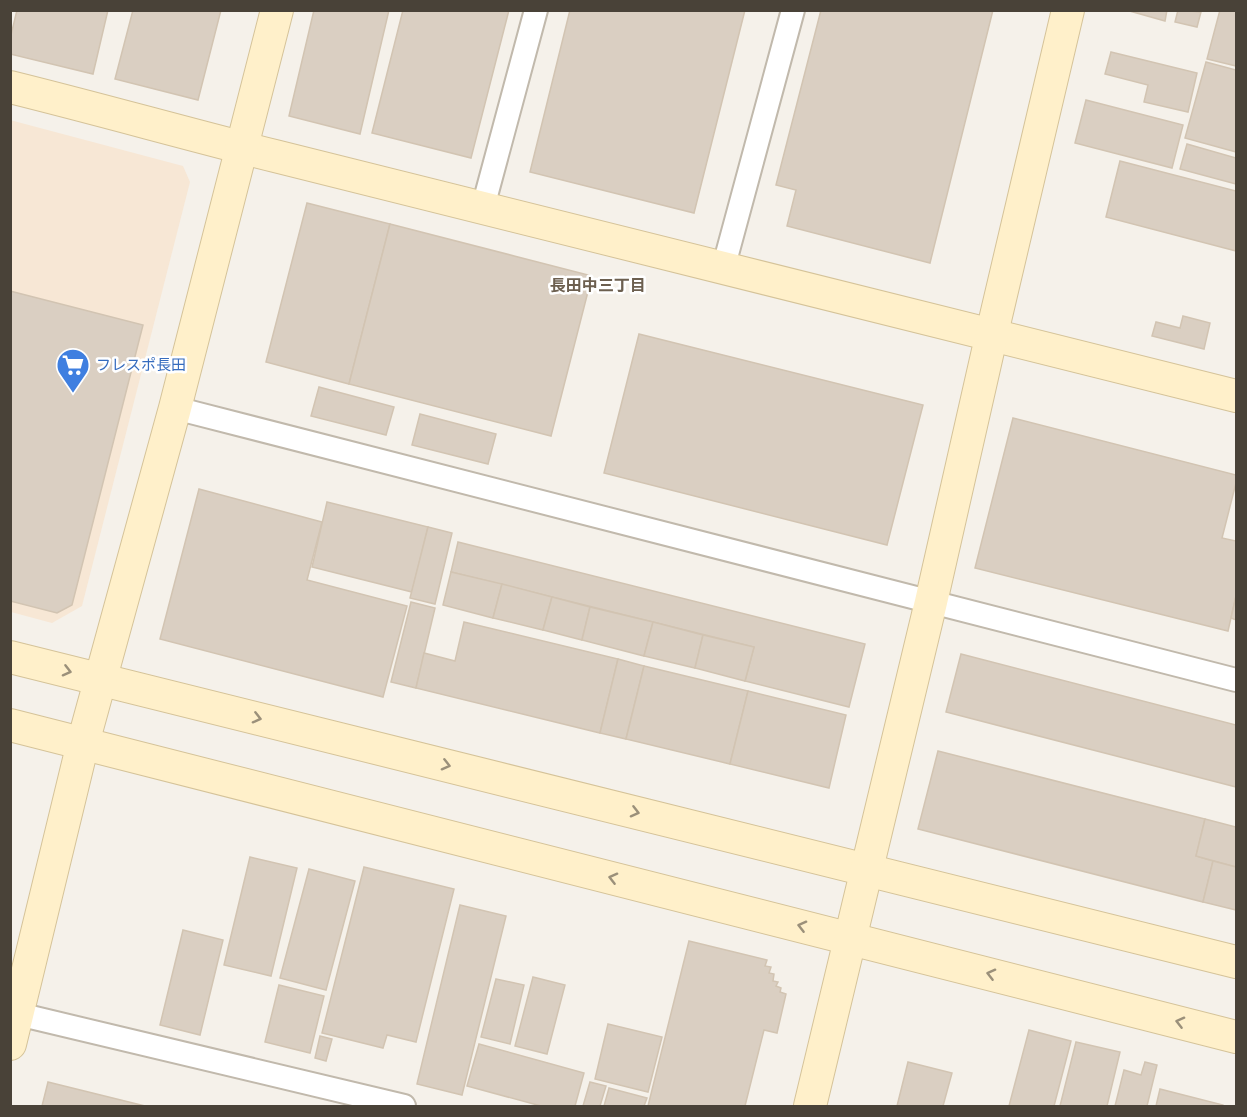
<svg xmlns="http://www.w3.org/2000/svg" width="1247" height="1117" font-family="Raleway,'Noto Sans JP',sans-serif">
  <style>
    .commercial { fill: #f7e7d5 }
    .building { fill: #dacfc2; stroke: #d2c4b2; stroke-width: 1.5 }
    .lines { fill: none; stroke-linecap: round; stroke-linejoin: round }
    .street-casing { stroke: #c1b9ac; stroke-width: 26 }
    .secondary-casing { stroke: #d5c399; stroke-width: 34 }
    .street { stroke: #fff; stroke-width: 22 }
    .secondary { stroke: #fff0ca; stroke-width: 32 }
    .oneway { stroke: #9b907a }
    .labels { text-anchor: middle; stroke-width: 5; stroke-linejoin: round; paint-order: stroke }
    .shop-label { font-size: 15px; fill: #366cbe; stroke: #fff; text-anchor: start }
    .neighbourhood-label { font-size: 16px; font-weight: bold; fill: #6c5f4f; stroke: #fff }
  </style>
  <rect width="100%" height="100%" fill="#f5f1ea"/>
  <polygon class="commercial" points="10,120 183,166 190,182 82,606 52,623 11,612"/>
  <g class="building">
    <polygon points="17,10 108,10 93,74 10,54 10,39"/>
    <polygon points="133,10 221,10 198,100 115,79"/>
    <polygon points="314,10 389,10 360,134 289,116"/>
    <polygon points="403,10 509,10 471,158 372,133"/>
    <polygon points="570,10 745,10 694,213 530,172"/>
    <polygon points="821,10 993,10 930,263 787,226 796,190 776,185"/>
    <polygon points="1126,10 1167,10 1165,21"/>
    <polygon points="1178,10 1201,12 1197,27 1175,22"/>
    <polygon points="1220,10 1236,10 1236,66 1207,59"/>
    <polygon points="1111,52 1197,73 1188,112 1144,102 1148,85 1105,74"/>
    <polygon points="1206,62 1236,70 1236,152 1185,138"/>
    <polygon points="1086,100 1183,125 1172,168 1075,143"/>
    <polygon points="1187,144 1236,158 1236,184 1180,169"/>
    <polygon points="1120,161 1236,191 1236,251 1106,217"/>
    <polygon points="307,203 390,224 349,384 266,362"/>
    <polygon points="390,224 592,276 551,436 349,384"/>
    <polygon points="10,291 143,325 72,605 57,613 10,601"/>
    <polygon points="1183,316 1210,323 1204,349 1152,336 1156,322 1180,328"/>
    <polygon points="639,334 923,405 887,545 604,473"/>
    <polygon points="319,387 394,407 386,435 311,416"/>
    <polygon points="420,414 496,434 488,464 412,445"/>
    <polygon points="1013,418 1236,475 1236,483 1222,538 1236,541 1236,596 1228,631 975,568"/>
    <polygon points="199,489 322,522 307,580 407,606 383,697 160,639"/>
    <polygon points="327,502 428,527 412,592 312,567"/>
    <polygon points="428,527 452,533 435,604 410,598"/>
    <polygon points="458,542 865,644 849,707 745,681 754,647 451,572"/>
    <polygon points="451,572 502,584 493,618 443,605"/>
    <polygon points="502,584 552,597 543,630 493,618"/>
    <polygon points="1236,596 1236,620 1231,618"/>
    <polygon points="552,597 590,607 582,640 543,630"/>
    <polygon points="411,602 435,608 416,688 391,682"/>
    <polygon points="590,607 653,622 644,656 582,640"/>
    <polygon points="464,622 618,659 600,733 416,688 424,653 455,661"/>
    <polygon points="653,622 703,635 695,668 644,656"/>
    <polygon points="703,635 754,647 745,681 695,668"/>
    <polygon points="961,654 1236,725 1236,787 946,712"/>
    <polygon points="618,659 644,666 626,739 600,733"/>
    <polygon points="644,666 748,691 730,764 626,739"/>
    <polygon points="748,691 846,715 829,788 730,764"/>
    <polygon points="938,751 1205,819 1196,856 1213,861 1203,902 918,829"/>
    <polygon points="1205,819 1236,827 1236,867 1196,856"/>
    <polygon points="250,857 297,868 271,976 224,965"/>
    <polygon points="1213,861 1236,867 1236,910 1203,902"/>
    <polygon points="364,867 454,889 416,1042 387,1035 383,1048 322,1033"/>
    <polygon points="309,869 355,881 326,990 280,978"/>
    <polygon points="460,905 506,916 462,1095 417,1084"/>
    <polygon points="183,930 223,940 200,1035 160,1025"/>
    <polygon points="689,941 767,960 765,966 771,967 769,973 774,974 773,981 778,982 776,986 781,988 780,992 786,994 777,1033 764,1030 745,1106 648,1106"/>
    <polygon points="533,977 565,985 547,1054 515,1046"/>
    <polygon points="496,979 524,985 510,1044 481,1037"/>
    <polygon points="279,985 324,996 310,1053 265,1042"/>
    <polygon points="608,1024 662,1037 648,1092 595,1079"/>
    <polygon points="1029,1030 1071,1041 1054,1106 1009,1106"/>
    <polygon points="320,1036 332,1039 326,1061 315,1058"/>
    <polygon points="1076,1042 1120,1052 1107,1106 1060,1106"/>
    <polygon points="479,1044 584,1073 575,1106 541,1106 467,1086"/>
    <polygon points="908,1062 952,1073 943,1106 897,1106"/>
    <polygon points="1145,1062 1157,1065 1147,1106 1115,1106 1124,1070 1141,1075"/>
    <polygon points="48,1082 145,1106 42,1106"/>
    <polygon points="590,1082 606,1086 600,1106 583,1106"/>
    <polygon points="609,1088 647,1098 644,1106 604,1106"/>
    <polygon points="1160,1089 1223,1105 1223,1106 1156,1106"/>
  </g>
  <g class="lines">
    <g class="street-casing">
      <g id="street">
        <polyline points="483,207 536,10"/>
        <polyline points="723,269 793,10"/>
        <polyline points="175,408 1236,680"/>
        <polyline points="18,1014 404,1106"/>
      </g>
    </g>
    <g class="secondary-casing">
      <g id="secondary">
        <path d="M10,87C99,109 187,134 275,156C596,236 917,314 1236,396"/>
        <polyline points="10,657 1236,962"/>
        <polyline points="10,725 1236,1037"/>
        <polyline points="10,1044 83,743 175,408 277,10"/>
        <polyline points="810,1106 931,602 992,333 1068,10"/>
      </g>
    </g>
    <use href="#street" class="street"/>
    <use href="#secondary" class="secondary"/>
  </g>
  <defs><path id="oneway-chevron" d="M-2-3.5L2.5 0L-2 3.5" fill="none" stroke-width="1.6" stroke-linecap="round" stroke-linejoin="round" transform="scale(1.5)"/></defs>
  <g class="oneway">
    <use href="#oneway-chevron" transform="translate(67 671) rotate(14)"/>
    <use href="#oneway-chevron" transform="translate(257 718) rotate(14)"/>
    <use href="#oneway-chevron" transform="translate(446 765) rotate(14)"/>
    <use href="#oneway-chevron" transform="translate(635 812) rotate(14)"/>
    <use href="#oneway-chevron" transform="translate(613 878) rotate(-166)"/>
    <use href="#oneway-chevron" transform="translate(802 926) rotate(-166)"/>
    <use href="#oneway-chevron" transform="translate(991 974) rotate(-166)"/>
    <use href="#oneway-chevron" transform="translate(1180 1022) rotate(-166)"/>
  </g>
  <defs>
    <g id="supermarket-pin" transform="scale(1.725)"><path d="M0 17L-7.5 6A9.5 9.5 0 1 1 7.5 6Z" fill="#3f7fe0" stroke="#fff"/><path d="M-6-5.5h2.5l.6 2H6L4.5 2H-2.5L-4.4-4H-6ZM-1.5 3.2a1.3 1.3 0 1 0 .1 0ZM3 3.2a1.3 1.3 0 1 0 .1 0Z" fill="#fff"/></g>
  </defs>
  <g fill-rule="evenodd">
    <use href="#supermarket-pin" x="73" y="365"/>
  </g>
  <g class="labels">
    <g class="shop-label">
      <text x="96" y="370">フレスポ長田</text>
    </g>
    <g class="neighbourhood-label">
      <text x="598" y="291">長田中三丁目</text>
    </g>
  </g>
  <rect width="1247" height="1117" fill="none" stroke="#494238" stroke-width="24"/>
</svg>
